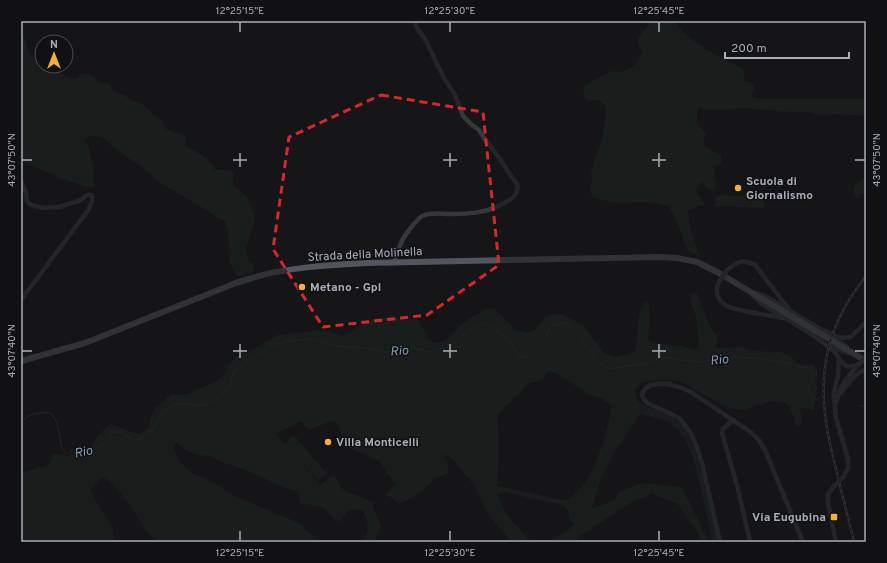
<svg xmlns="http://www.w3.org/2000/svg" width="887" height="563" font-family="Overpass,sans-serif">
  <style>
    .green { fill: #1e261f; fill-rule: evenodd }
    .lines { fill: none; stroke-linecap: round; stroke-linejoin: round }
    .stream { stroke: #2c353c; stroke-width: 1 }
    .minor { stroke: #37383d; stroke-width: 4.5 }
    .major { stroke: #53555c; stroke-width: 6 }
    .rail-casing { stroke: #4a4c52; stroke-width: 2.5 }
    .rail { stroke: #111113; stroke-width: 1; stroke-dasharray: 3; stroke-linecap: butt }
    .minor-bridge { stroke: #37383d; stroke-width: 4.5 }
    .marked { fill: none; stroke: #d62828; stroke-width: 3; stroke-dasharray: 8 5; stroke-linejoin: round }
    .ticks { fill: none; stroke: #a8adb8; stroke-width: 1.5 }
    .poi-dot { fill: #f2b134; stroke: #111113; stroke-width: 1.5 }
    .labels { text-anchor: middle; stroke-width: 3; stroke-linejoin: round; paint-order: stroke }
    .poi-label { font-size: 12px; font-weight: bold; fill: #a8adb8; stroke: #111113; text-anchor: start }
    .street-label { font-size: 12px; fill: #a8adb8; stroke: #111113 }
    .water-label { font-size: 13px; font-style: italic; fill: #7f9bb3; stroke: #111113 }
    .neatline { fill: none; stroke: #a8adb8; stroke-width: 1.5 }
    .ticks-label { font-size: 10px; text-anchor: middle; fill: #a8adb8 }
  </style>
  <rect width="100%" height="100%" fill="#161618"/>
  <g class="green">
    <path d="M647,21H675C690,44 718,56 742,68L744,74V81L753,83L755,90L751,96L761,99H866V116L838,114L820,115L808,112H792L744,108L715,110L700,108L697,112V124L706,133C705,136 704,138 704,140C702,148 716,152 721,155V163L715,168L714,179L715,180L716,184L714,191L709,190L702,182C691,190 699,195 704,203V205L688,210L690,228L700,257L690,252L685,245L682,234L670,208C655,198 630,204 613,202C606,201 599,199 592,197L590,188L592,182L591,174L594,160L603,137L606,107L599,100L589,101L583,96L585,85L611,71C627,75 636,66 643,52L638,45V37L650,24Z"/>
    <path d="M21,31L26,42L29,53L36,60H42V66H49L51,70L59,73L67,78L77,79L82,73L90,74C96,80 100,83 109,84L112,89L118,94H123L132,101L144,105L153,115L162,121L166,129L185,136L186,146C197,153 210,158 215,170H229L235,173L232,179L235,187L246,196L253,211L255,220L246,249L249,262L253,264L255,270L251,274L239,276C221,261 235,239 224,220L219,219L208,211L159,182L145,170L112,146L102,137L89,136L84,140L89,147L90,155L94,165L93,175L94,181V187H88L59,178L21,160Z"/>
    <polygon points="866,175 866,193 861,194 859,199 854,196 853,193 855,184 860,182"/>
    <polygon points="716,195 764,197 764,208 715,206"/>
    <path d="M696,292L710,326L717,336L716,348L741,347L750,351L780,352L787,354L802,366L812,364L817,370V391L813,410L806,408H800L802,421L798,427L795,424C794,415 791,409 786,403L771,401L743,410L727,408L682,382L665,379L655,380L641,383L635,390L637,400L643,405L669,415L684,426L698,458L718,534V542H713L694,460L684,437L677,429L664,420L640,414L613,455L601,478L592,508L614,501L620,491L643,483L682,488L709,542H701L697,532L678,504L652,494L630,503L580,536L574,542H545C556,538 568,533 575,523L569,519L568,511L563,505L504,492L498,494C499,509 518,527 528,539L544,542H512L488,515L475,486L454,461L448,455L443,456L446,459L449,471L446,474L435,479L421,492L402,503L398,504L391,497L386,495L395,484L378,460L349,448L335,422L331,421L309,430L301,421L276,434L285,443L294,435L327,474L318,481L297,457L320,485L333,475L336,478L340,487L346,492L362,497L372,502L375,512L381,526L374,542H362C371,529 368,523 363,510C351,509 347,509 341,521L334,520L328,512L322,507L300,503L298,491L286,488L238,467L221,462L209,455L200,456L187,451L177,443L174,444V450L179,461L191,473L211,481L234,496L299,523L319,542H160C145,535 139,519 131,506C123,495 114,485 103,477L90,490L101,510L112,526L114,542H44L42,540L36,542H21V473L49,465L53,454L69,456L76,449H90L98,435L110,424C120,427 129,432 139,434L148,429L151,416L156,407L172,394L179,395L188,394L215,382L225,373L229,364L236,357L241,356L249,352L278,335L323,330L344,336L360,326L377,318H408L418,320L425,331L429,340L436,343L445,341L454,333L460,325L474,316L489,308L495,309L516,330L526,333L535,330L544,318L551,314L565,315L584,326L605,354L615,357L625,355L635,351C635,347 637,343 637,338C639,324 636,311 647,300C650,309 649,310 649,319C649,327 650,329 647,338L651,343L683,346L694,350L699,348L696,316L691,302V295ZM549,371L561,376L590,395L601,398L612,405C608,427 600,459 588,478C582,487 575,494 567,501L497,486L499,444L497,417L507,404L521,392L524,386L542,379Z"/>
  </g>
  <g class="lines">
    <g class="stream">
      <polyline points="859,406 866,406"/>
      <path d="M21,421C33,413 37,412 51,413L57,423L62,448L63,451L67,454L72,450L97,448L109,439L113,432H119L135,441L154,430L160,414L173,405L185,404L203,406L217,398L229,388L234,371L270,347L287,341L310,339L337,346L364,348L389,352L406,347L429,352L451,346L469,330L485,323L509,339L519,357L528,356L547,336L550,327L565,322L579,335L597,361L608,369L642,364L660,357L698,362L737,357L766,359L793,364L810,369C817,377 809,381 809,390C809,392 810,395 811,397L816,400L820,398"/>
    </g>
    <g class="minor">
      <polyline points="21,181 26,192 27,201 31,205 44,208 59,207 79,201 87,195 92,195 92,201 89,209 21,300"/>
      <path d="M394,263C399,246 402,238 413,225C416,222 419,218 422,216C431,212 440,214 450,214C469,214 489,213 506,202C514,198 517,194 518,186L495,152L486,141L479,130L471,124L463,116L455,95L444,78L426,41L417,28L415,21"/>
      <path d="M727,270C738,261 742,259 755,265L788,308"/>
      <path d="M720,280C719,282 717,286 717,289C715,309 741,310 755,313C764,315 774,316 783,318"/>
      <polyline points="755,293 765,296 817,327 837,337 843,338 851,337 866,322"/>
      <polyline points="753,296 762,304 813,335 834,351 839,358 838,375 834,392 835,407 836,418 848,459 848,468 844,476"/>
      <polyline points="833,338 847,347"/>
      <polyline points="831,346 844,352 850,353"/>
      <path d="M839,358C845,367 848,369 858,364"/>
      <path d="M841,393C847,385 856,371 866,370"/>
      <path d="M836,402C842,383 846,378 860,363"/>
      <polyline points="733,420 723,429 722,433 738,489 750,542"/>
      <polyline points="835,485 828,494 828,503 836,542"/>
      <polyline points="720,542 702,463 696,445 690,432 679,418 669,413 647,403 643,398 642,394 646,388 651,385 658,384 669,384 682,388 691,392 752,433 759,440 765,450 803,542"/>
    </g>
    <path class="major" d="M21,361L85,343L231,285C238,282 245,280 252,278C287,267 331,265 368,263L660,257L677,258L697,262L719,273L866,361"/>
    <g class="rail-casing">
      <path id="rail" d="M854,542C849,520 843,499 838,477C828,439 819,400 826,360C831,328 846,301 866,276"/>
    </g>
    <use href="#rail" class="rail"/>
    <g class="minor-bridge">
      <polyline points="720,280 727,270"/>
      <polyline points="860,363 866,358"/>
      <polyline points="835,485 844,476"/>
    </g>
  </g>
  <path d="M0 0H887V563H0ZM381,95L483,112L499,265L427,315L323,327L273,249L289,137Z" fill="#161618" fill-opacity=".55" fill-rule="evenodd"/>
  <path class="marked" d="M381,95L483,112L499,265L427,315L323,327L273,249L289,137Z"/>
  <path class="ticks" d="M240,22V32M450,22V32M659,22V32M240,153V167M450,153V167M659,153V167M22,160H32M233,160H247M443,160H457M652,160H666M855,160H865M240,344V358M450,344V358M659,344V358M22,351H32M233,351H247M443,351H457M652,351H666M855,351H865M240,531V541M450,531V541M659,531V541"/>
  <g class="poi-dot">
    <circle cx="738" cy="188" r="4"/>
    <circle cx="302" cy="287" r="4"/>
    <circle cx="328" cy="442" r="4"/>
    <rect x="830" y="513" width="8" height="8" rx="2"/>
  </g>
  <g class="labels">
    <g class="poi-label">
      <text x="746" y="185">Scuola di<tspan x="746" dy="14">Giornalismo</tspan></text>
      <text x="310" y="291">Metano - Gpl</text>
      <text x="336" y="446">Villa Monticelli</text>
      <text x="826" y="521" text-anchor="end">Via Eugubina</text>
    </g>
    <g class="street-label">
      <text transform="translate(365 254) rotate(-3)" y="4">Strada della Molinella</text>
    </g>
    <g class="water-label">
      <text transform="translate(399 350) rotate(-4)" y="5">Rio</text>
      <text transform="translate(719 359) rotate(-7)" y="5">Rio</text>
      <text transform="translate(83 451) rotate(-11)" y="5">Rio</text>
    </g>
  </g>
  <rect width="887" height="563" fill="none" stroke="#111113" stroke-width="44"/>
  <g transform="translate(54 54)"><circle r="19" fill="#111113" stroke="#4d4f55"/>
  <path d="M0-3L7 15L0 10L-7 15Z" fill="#f2b134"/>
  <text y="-6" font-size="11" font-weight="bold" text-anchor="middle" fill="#a8adb8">N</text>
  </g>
  <path d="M725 52v6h124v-6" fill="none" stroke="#a8adb8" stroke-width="2"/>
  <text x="731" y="52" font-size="12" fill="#a8adb8" stroke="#111113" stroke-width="3" paint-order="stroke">200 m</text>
  <rect x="22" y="22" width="843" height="519" class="neatline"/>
  <g class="ticks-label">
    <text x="240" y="14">12°25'15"E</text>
    <text x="450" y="14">12°25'30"E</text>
    <text x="659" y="14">12°25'45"E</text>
    <text transform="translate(11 160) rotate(-90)" y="4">43°07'50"N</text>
    <text transform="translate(876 160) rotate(-90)" y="4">43°07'50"N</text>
    <text transform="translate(11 351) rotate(-90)" y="4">43°07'40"N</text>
    <text transform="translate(876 351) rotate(-90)" y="4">43°07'40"N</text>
    <text x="240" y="556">12°25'15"E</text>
    <text x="450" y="556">12°25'30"E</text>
    <text x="659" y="556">12°25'45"E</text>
  </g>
</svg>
